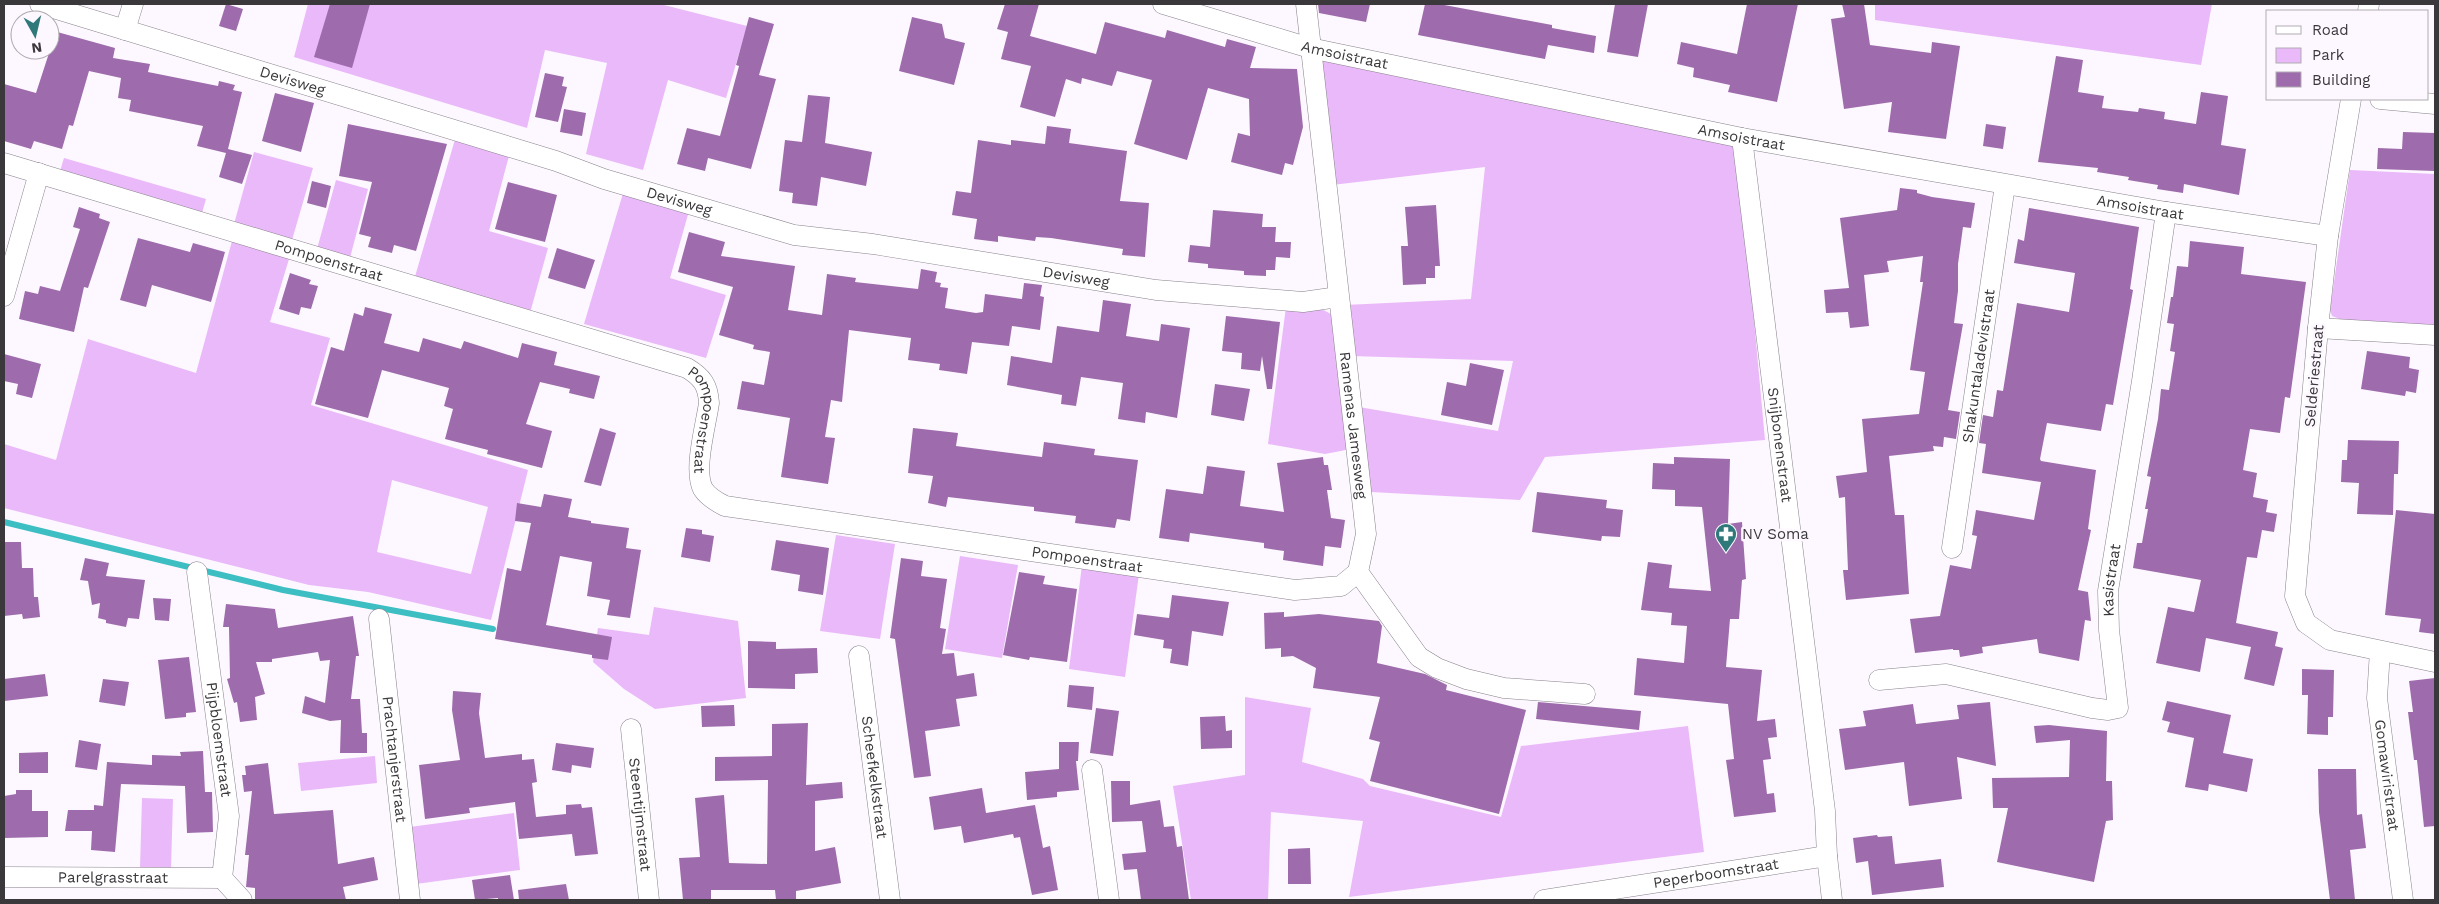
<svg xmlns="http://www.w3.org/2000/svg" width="2439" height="904" font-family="'Work Sans',sans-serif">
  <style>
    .green { fill: #eab9f9; fill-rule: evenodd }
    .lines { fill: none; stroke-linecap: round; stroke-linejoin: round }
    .stream { stroke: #3dbec2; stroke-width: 6 }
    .building { fill: #9e6cac }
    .street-casing { stroke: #88828a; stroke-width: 21 }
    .street { stroke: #fff; stroke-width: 20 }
    .labels { text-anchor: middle; stroke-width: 5; stroke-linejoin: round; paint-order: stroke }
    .street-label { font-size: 15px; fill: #3b383c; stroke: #fdf8ff }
    .poi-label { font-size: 15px; fill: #3b383c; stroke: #fdf8ff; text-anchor: start }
  </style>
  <rect width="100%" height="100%" fill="#fdf8ff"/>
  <g class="green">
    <polygon points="308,4 660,4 747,26 726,98 668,80 643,170 586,154 607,63 545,50 527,128 294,57"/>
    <polygon points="1875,4 2212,4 2201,65 1875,20"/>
    <polygon points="1324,60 1731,144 1737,149 1739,156 1765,440 1545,457 1520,500 1371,492 1359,407 1498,431 1513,361 1351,356 1345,305 1471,299 1485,167 1332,185 1319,66"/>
    <polygon points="456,136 510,152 489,231 548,248 530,313 414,280"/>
    <polygon points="254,152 313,168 292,240 234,224"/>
    <polygon points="64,158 206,199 202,213 60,171"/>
    <polygon points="2350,170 2435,174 2435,327 2345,321 2332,316 2330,310"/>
    <polygon points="336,180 368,189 350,258 317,249"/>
    <polygon points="624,190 689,211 670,278 726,295 706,358 584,324"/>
    <path d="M232,241L289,259L270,322L330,338L311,405L528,470L491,620L368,592L309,585L4,508V444L56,460L88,339L196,373ZM392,480L488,507L471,574L377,552Z"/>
    <path d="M1286,307C1302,307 1318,305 1332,315L1351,449L1325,454L1268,444Z"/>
    <polygon points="836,535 895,544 880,639 820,631"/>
    <polygon points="960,556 1018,565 1002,658 945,649"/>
    <polygon points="1082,565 1139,574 1125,677 1069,669"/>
    <polygon points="654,607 738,621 746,698 655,709 624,689 593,662 598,628 649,635"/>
    <polygon points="1245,697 1311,708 1302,762 1363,779 1370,786 1501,817 1521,746 1688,726 1704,852 1349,897 1363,821 1271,812 1268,900 1191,900 1173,786 1245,775"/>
    <polygon points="375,756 377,783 301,791 298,763"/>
    <polygon points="142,798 173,799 171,869 140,868"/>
    <polygon points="514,813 520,870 416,884 410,827"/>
  </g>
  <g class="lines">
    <polyline class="stream" points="4,522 283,590 493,629"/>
  </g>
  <g class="building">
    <polygon points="226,4 243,9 236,31 219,26"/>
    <polygon points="330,4 370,4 352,68 314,57"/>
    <polygon points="1005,4 1039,4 1030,36 1096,54 1105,22 1165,38 1167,30 1225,47 1227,39 1256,47 1250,68 1297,69 1303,127 1293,165 1285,163 1282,175 1231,162 1238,133 1250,136 1249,99 1208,88 1187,160 1134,144 1152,80 1117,71 1112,86 1082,78 1081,84 1066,79 1055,117 1020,107 1031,66 1001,59 1008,32 997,29"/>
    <polygon points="1318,4 1370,4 1366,22 1319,13"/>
    <polygon points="1425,4 1439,4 1552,25 1552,28 1596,36 1594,53 1548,45 1545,59 1418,35"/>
    <polygon points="1615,4 1648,4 1638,57 1607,52"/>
    <polygon points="1747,4 1798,4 1777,102 1728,92 1730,85 1693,77 1694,68 1677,64 1681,42 1737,54"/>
    <polygon points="1842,4 1864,4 1870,45 1931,53 1932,42 1960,46 1946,139 1888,132 1892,102 1844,109 1831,19 1845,17"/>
    <polygon points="749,17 774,24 759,75 776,79 751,169 708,158 705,171 677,164 687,128 720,136 739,66 736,65"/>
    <polygon points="912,17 942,24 945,38 965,43 954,85 899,71"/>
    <polygon points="50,30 115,48 113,58 150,64 148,72 218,86 219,81 235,85 233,90 242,92 228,149 252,155 242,184 219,177 226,153 197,146 203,126 129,111 131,100 118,98 121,78 89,71 73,126 69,125 62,149 34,141 31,149 4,141 4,84 36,93 50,50"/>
    <polygon points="2056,56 2083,60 2078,92 2104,96 2102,108 2138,112 2139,108 2165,112 2164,119 2196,124 2201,92 2228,96 2221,145 2246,149 2239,195 2184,184 2183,193 2157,189 2158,185 2128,180 2129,177 2097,172 2098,168 2038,162"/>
    <polygon points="545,73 564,77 562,86 567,87 558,122 535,117"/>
    <polygon points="275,93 314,103 301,152 262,141"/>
    <polygon points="808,95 830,97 825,143 872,152 866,186 821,177 817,206 792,203 793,193 779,191 785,140 802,142"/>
    <polygon points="564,109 586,113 582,136 560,132"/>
    <polygon points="348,124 447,144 416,251 394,245 392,253 368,247 371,237 359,234 372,182 339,176"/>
    <polygon points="1986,124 2006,127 2003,149 1983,146"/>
    <polygon points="1047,126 1071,129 1069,143 1127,151 1120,201 1149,203 1145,257 1122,255 1123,249 1051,238 1036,237 1035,241 998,236 998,242 974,239 977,219 952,215 956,191 971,193 978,140 1011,145 1011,140 1045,144"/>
    <polygon points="2403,132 2435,133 2435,171 2377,169 2378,148 2402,149"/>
    <polygon points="312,181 331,186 326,208 307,203"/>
    <polygon points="508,182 557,195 545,242 495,229"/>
    <polygon points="1900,188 1917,190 1917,193 1932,197 1975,203 1971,228 1963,227 1958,264 1958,291 1954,323 1963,324 1948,410 1960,412 1956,439 1944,437 1943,447 1933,446 1934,451 1889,456 1895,515 1904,515 1909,594 1846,600 1843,570 1848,570 1845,497 1839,498 1836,476 1867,472 1862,419 1919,414 1925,372 1910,370 1923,282 1920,282 1923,256 1887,261 1889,272 1864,275 1869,326 1850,328 1848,312 1826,313 1824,290 1849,288 1840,218 1897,210"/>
    <polygon points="1436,205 1440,266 1435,266 1435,278 1426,278 1426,284 1403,285 1401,246 1408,246 1405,207"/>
    <polygon points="79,207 100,214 99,218 110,222 88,288 84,287 74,332 19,319 25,291 38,294 40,286 60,291 80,229 73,227"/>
    <polygon points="2029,208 2139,227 2130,289 2133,290 2113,405 2106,404 2101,431 2047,423 2040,459 2041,461 2096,470 2088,529 2091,530 2078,590 2088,592 2091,621 2085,620 2079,661 2039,653 2037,639 1982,647 1983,653 1960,657 1959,650 1953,650 1953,649 1915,653 1910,619 1940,616 1950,565 1971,569 1977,536 1972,535 1976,510 2034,520 2041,482 1982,473 1986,444 1979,443 1983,415 1993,417 1997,390 2003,391 2017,303 2069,312 2075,273 2014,263 2018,239 2024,241"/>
    <polygon points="1213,210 1263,214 1262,227 1276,227 1275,242 1291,242 1290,258 1276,257 1275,270 1266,270 1266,276 1244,275 1244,271 1208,268 1208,264 1188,262 1190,245 1210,247"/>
    <polygon points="689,232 725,242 721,256 795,266 788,310 822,315 827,274 856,278 855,282 918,289 921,269 937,272 935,282 941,283 940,287 948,288 945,308 976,313 983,312 985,294 1022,299 1024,283 1042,285 1040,296 1044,297 1040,330 1012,326 1009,346 972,342 967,374 939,370 940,364 908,360 911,338 849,330 842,402 831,400 825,437 835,438 828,484 781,477 790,418 737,409 742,381 764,385 770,352 753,349 754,345 719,335 733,287 678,272"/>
    <polygon points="138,238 190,252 193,243 225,252 211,302 152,285 146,307 120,300"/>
    <polygon points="2190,241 2244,247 2241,274 2306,282 2290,398 2285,397 2280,433 2250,429 2243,470 2257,473 2253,497 2268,500 2266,512 2277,514 2274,532 2262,530 2257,558 2247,557 2236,623 2278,632 2275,646 2283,648 2274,686 2244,679 2251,647 2206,638 2200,672 2156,663 2168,607 2194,612 2201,580 2133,568 2137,543 2142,543 2148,509 2145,509 2151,477 2147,476 2158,419 2161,389 2169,390 2175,352 2170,351 2174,324 2167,323 2171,297 2173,297 2177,266 2188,267"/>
    <polygon points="557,248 595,260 585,289 548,278"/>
    <polygon points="290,273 311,280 309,284 318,286 311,309 301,307 299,315 279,309"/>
    <polygon points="1103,300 1131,304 1126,336 1159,341 1161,324 1190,328 1177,418 1146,412 1145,423 1118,419 1123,383 1081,377 1076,406 1061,404 1062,395 1007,385 1011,356 1052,363 1057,326 1099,332"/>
    <polygon points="365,307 392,314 384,343 419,352 423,338 461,349 464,341 518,358 522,343 557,352 554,365 600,376 594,399 569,393 570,389 540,382 526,424 552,431 542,468 487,454 488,450 445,439 453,409 444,406 449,388 382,370 368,418 315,404 331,347 344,351 354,313 363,316"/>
    <polygon points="1226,316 1280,322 1272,389 1267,389 1262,356 1260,371 1241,369 1242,353 1222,351"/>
    <polygon points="2367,351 2410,357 2409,368 2419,370 2416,393 2406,391 2405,396 2361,389"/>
    <polygon points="4,354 41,364 32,398 16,394 18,384 4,381"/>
    <polygon points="1470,363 1504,370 1492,425 1441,415 1447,382 1466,386"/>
    <polygon points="1215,384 1250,389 1244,421 1211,415"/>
    <polygon points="600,428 616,433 601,486 584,482"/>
    <polygon points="913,428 958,433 956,446 1042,457 1044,442 1095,449 1094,455 1138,460 1130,521 1117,519 1115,528 1075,523 1076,516 1034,511 1034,507 948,497 946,507 928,503 933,476 908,473"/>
    <polygon points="2348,440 2399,441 2398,474 2394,474 2393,515 2357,514 2359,483 2341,482 2342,460 2347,460"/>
    <polygon points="1323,457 1324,465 1328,465 1332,490 1327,490 1331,518 1345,520 1341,548 1325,546 1323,566 1283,560 1284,551 1264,548 1264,543 1190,533 1189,542 1159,538 1166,489 1203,494 1207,466 1245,471 1240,506 1284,512 1277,463"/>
    <polygon points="1674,457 1730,459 1728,524 1742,522 1746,579 1742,580 1739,619 1730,619 1726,667 1762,670 1757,721 1775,719 1777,737 1768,738 1771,759 1763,760 1767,794 1774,793 1776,812 1734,817 1726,760 1734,759 1728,704 1634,695 1637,658 1684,663 1687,626 1671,625 1672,613 1641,610 1648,562 1672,565 1669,588 1711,591 1702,507 1675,506 1675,490 1652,489 1653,463 1674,464"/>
    <polygon points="1537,492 1607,500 1606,508 1623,510 1620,537 1602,536 1601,541 1532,532"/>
    <polygon points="544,494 572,499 568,517 591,521 591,523 629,528 626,548 641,550 630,618 607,615 610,600 587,596 592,562 560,556 546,625 612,637 608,660 592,658 592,655 495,639 507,568 521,571 531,523 515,521 517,503 541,507"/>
    <polygon points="2396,510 2435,514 2435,634 2419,632 2421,619 2385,615"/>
    <polygon points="686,528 702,530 702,534 714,536 710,562 681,557"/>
    <polygon points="776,540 829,548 823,595 798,591 800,575 771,570"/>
    <polygon points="4,542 21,542 22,568 33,568 34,597 38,597 40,617 23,619 22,614 4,616"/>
    <polygon points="85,558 109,563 106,576 145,580 139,619 128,618 126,627 106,623 106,620 98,618 100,603 92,605 88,581 80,580"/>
    <polygon points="901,558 923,561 921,576 947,579 940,628 946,629 942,654 954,653 957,676 974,673 977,696 956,699 960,726 925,731 931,776 914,778 895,639 890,638"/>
    <polygon points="1019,572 1045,576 1043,584 1077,589 1067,662 1030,657 1029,660 1003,655"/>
    <polygon points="1172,595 1229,602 1223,636 1192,631 1188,666 1170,663 1172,649 1163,648 1164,640 1134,635 1137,614 1169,618"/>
    <polygon points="153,598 171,599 169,621 155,620"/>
    <polygon points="226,604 275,609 278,628 353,616 359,656 356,656 351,699 360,699 362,733 367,733 367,753 340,753 341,720 330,721 302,713 305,696 325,703 330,660 320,661 318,652 272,659 272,662 256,662 265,694 255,697 257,720 240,722 237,702 234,703 227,679 230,678 229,627 223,627"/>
    <polygon points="1284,612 1284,617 1319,614 1379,621 1382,626 1377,663 1425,674 1447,685 1446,690 1526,710 1499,814 1370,781 1380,742 1369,739 1380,697 1313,688 1316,668 1293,656 1281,657 1281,648 1265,649 1264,613"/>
    <polygon points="748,641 776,642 776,649 817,648 818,673 795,674 795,689 748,688"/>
    <polygon points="189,657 196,712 186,713 186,717 165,719 158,660"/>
    <polygon points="2302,669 2334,670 2333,717 2328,717 2328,735 2307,734 2308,695 2302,695"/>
    <polygon points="45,674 48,696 4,701 4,679"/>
    <polygon points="2435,678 2435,826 2424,827 2417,760 2414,760 2408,712 2413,712 2409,681"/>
    <polygon points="103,679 129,682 125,706 99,702"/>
    <polygon points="1069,685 1094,687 1092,710 1067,707"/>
    <polygon points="453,691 481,693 479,713 485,758 522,754 522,760 534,759 537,782 532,783 536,817 566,814 566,805 581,804 582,808 592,807 598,854 575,856 572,834 519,839 515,802 469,808 470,813 425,819 419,765 460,760 452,710"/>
    <polygon points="2167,701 2231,715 2223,753 2253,759 2247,792 2209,784 2208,791 2185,787 2194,738 2167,732 2170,722 2162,720"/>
    <polygon points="1538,702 1641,711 1639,730 1536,719"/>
    <polygon points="1990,702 1996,766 1957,757 1962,799 1909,806 1904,762 1845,770 1839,729 1866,726 1863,711 1913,704 1916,724 1959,719 1957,705"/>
    <polygon points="734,705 735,726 702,727 701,706"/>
    <polygon points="1096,708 1119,711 1113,756 1090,753"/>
    <polygon points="1225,716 1226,731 1232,730 1232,748 1201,749 1200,717"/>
    <polygon points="808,723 806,785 842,782 843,798 815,801 815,851 835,847 841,883 796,891 796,900 776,900 775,890 711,890 711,900 683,900 679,858 700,857 695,798 724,795 729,863 767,864 768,780 715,781 715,757 772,756 772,724"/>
    <polygon points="2049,725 2107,731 2106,781 2112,781 2113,820 2106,821 2094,882 1997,862 2008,808 1993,808 1992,778 2069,777 2070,740 2036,743 2034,726"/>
    <polygon points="79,740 101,744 97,770 75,767"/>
    <polygon points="1059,742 1079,742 1078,761 1076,761 1079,790 1057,792 1057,797 1027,800 1025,772 1059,769"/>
    <polygon points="556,743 594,748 591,768 572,765 571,773 552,770"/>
    <polygon points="203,751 205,792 212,792 213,832 187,833 185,786 121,784 115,852 91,850 92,831 65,831 68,810 94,810 94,805 103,806 107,762 152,765 152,755 181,756 180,752"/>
    <polygon points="48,752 48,773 19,773 19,753"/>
    <polygon points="268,763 274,814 333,810 338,864 374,857 378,880 343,887 346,900 255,900 255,888 246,887 249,855 245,855 252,791 244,792 242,775 246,775 245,766"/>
    <polygon points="2318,769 2356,769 2357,815 2362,814 2366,848 2350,850 2355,900 2330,900 2319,812"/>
    <polygon points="1111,781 1130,781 1130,805 1160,800 1164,827 1174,826 1177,847 1182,846 1189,900 1141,900 1137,869 1124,870 1122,854 1146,852 1142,821 1112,822"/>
    <polygon points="982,788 986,813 1035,805 1043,848 1050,846 1058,890 1032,895 1020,837 1014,838 1013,834 964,843 961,826 934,830 929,797"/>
    <polygon points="16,790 32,790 32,811 48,811 48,837 4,838 4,796 16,794"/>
    <polygon points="1877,835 1878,837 1892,836 1895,864 1941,859 1944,887 1872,895 1868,861 1856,863 1853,838"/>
    <polygon points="1310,848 1311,884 1288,884 1288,849"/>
    <polygon points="510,875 514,900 498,900 498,898 475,900 472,880"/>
    <polygon points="566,884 569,900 519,900 518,890"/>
  </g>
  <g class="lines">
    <g class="street-casing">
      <g id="street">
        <path id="s1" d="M40,4L556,161L604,179L794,235L873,244L1156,290L1303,302L1338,297"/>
        <path id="s2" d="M1163,4L1310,48L1742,138L2166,212L2328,236"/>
        <path id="s3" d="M1306,4C1325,180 1345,357 1366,534L1358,572L1419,657L1437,668L1466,679L1504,688L1585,694"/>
        <polyline points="2368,11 2369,4"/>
        <polyline points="125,30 133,4"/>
        <polyline points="2351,99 2328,236 2318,328 2295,596 2306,623 2330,640 2435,662"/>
        <polyline points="2380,99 2435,104"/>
        <path id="s4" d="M1742,138L1825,811L1827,856L1832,900"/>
        <path id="s5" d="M4,163L687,368C702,377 708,385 709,403C706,425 693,470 703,489C708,497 717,502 725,506L1295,590L1341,586L1358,572"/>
        <polyline points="4,296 39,173"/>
        <polyline points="2318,328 2435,335"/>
        <path id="s6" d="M1952,548L2005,185"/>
        <path id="s7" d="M197,572L229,816L222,878L242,900"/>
        <path id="s8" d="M379,619L410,900"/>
        <path id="s9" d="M2380,651L2377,698L2403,900"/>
        <path id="s10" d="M859,656L890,900"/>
        <path id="s11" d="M1879,680L1946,674L2092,708L2108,710L2118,708L2109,630L2108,591L2142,381L2166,212"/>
        <path id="s12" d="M631,729L649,900"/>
        <polyline points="1092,770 1109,900"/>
        <path id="s13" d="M4,877L222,878"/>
        <path id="s14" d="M1544,900L1827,856"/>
      </g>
    </g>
    <use href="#street" class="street"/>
  </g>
  <defs>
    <g id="pharmacy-pin" transform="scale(1.125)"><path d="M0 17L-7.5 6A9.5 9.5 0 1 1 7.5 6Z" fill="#30797b" stroke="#fdf8ff"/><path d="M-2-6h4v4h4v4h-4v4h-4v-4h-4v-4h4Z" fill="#fff"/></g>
  </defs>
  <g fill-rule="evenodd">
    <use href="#pharmacy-pin" x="1726" y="534"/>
  </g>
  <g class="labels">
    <g class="street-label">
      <text dy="5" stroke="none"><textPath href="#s2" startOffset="189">Amsoistraat</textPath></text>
      <text dy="5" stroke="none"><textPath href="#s1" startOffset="264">Devisweg</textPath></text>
      <text dy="5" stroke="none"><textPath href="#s2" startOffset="594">Amsoistraat</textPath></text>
      <text dy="5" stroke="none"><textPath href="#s1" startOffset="669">Devisweg</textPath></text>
      <text dy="5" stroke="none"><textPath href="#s2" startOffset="999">Amsoistraat</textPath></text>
      <text dy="5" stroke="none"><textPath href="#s5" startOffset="339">Pompoenstraat</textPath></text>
      <text dy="5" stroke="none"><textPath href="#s1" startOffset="1074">Devisweg</textPath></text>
      <text dy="5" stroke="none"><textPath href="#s6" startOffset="184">Shakuntaladevistraat</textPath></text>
      <text transform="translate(2314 376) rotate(-85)" y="5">Selderiestraat</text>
      <text dy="5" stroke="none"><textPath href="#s5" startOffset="772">Pompoenstraat</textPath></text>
      <text dy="5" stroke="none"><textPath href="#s3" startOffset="424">Ramenas Jamesweg</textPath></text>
      <text dy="5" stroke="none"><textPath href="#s4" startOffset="309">Snijbonenstraat</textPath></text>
      <text dy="5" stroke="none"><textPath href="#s5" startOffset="1238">Pompoenstraat</textPath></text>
      <text dy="5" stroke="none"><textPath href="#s11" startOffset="372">Kasistraat</textPath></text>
      <text dy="5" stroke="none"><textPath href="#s7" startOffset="169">Pijpbloemstraat</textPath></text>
      <text dy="5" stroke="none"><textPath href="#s8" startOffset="141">Prachtanjerstraat</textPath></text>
      <text dy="5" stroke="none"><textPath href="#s9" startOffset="125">Gomawiristraat</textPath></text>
      <text dy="5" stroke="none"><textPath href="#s10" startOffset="122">Scheefkelkstraat</textPath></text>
      <text dy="5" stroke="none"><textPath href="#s12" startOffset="86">Steentijmstraat</textPath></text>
      <text dy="5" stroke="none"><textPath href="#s14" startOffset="174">Peperboomstraat</textPath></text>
      <text dy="5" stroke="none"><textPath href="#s13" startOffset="109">Parelgrasstraat</textPath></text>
    </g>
    <g class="poi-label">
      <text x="1742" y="539">NV Soma</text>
    </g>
  </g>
  <rect width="2439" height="904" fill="none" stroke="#3b383c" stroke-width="10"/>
  <rect x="2266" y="10" width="162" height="90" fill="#fdf8ff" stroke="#afabb1"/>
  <rect x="2276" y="26" width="25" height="8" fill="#ffffff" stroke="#afabb1"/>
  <text x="2312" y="35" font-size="15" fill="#3b383c">Road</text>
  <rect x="2276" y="48" width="25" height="15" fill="#eab9f9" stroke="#afabb1"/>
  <text x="2312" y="60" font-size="15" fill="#3b383c">Park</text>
  <rect x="2276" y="72" width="25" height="15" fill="#9e6cac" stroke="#afabb1"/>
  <text x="2312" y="85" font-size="15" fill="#3b383c">Building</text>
  <g transform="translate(35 35) rotate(172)"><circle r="24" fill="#fdf8ff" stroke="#afabb1"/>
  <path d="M0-4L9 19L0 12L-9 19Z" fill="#30797b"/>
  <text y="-8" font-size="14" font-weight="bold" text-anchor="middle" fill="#3b383c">N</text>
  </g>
</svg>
